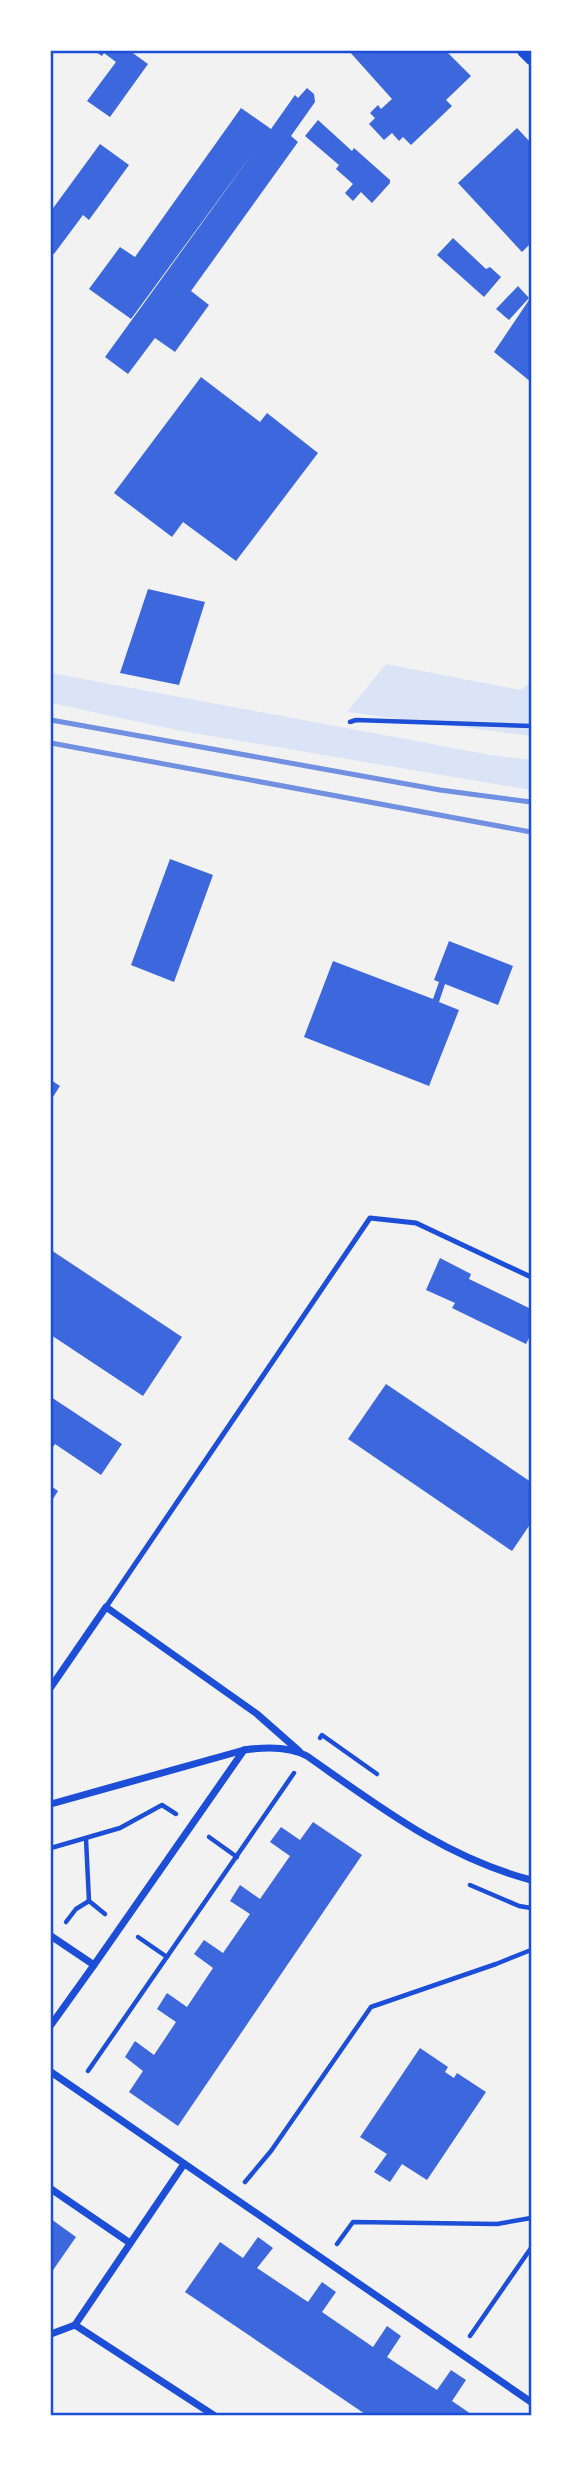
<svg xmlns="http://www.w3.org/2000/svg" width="582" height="2467" font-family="Manrope,sans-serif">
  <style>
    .green { fill: #dbe4f7 }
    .building { fill: #3d67dc }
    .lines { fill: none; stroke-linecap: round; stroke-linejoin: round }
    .path { stroke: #1d4ed8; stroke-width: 4.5 }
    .service { stroke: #1d4ed8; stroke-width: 5 }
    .minor { stroke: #1d4ed8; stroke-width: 7 }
    .tertiary { stroke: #1d4ed8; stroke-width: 12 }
    .rail { stroke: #7290e2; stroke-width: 5 }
    .neatline { fill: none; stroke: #1d4ed8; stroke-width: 2.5 }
  </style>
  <rect width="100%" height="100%" fill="#f2f2f2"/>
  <g class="green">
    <polygon points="386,664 521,690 531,681 531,736 347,712"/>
    <polygon points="51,673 491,755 531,760 531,790 181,731 51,703"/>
  </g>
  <g class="building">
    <polygon points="94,51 130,51 148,64 110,117 87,101 116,62 104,53 102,56"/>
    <polygon points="349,51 446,51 471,76 446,100 452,106 411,145 403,137 399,141 392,133 384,140 369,124 375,118 370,113 378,105 381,109 392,99"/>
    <polygon points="307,88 314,94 315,102 291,136 298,142 191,291 209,305 175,352 155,338 128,374 105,357 260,143 131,319 89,289 120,247 135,257 241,108 271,129 295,95 298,98"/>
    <polygon points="318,120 352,151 354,148 390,180 390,183 372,203 361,192 353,201 345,193 353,184 336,169 339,165 305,136"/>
    <polygon points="517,128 531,143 531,243 522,252 458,183"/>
    <polygon points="100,144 129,165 89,220 83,215 54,254 51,252 51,211"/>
    <polygon points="453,238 486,269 490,267 501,277 484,297 437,255"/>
    <polygon points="518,286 529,298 509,320 496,309"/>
    <polygon points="531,297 531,382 494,352"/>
    <polygon points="201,377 260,422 267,413 318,453 236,561 183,522 172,537 114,493"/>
    <polygon points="148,589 205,602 179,685 120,673"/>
    <polygon points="170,859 213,875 174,982 131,965"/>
    <polygon points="449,941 513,966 498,1005 445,984 439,1002 459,1010 429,1086 304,1037 333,961 433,999 439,982 434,980"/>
    <polygon points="51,1080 60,1086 51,1100"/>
    <polygon points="51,1250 182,1337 143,1396 51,1335"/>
    <polygon points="440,1258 471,1274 469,1279 531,1309 531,1334 526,1344 452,1308 455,1303 426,1290"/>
    <polygon points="386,1384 531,1482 531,1523 512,1551 348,1439"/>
    <polygon points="51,1397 122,1444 101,1475 55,1444 51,1450"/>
    <polygon points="51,1486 58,1491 51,1502"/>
    <polygon points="313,1822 362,1855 178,2126 129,2092 143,2071 125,2057 135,2041 154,2055 176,2022 157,2009 167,1993 187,2007 213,1968 194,1954 204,1940 223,1953 250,1914 230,1901 240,1885 260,1899 290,1856 270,1842 281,1827 300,1840"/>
    <polygon points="420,2048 448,2067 445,2072 454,2078 457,2073 486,2092 427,2180 402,2164 390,2182 374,2172 387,2154 360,2137"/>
    <polygon points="51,2219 76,2237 51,2273"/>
    <polygon points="258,2237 273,2248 257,2268 308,2302 322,2282 336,2292 322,2312 373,2347 387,2326 401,2336 387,2357 437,2390 451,2370 466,2380 452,2401 474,2416 368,2416 185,2292 220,2242 243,2258"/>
  </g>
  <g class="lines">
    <g class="path">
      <polyline points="350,722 356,720 531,726"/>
      <polyline points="320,1738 322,1735 377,1774"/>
      <polyline points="209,1837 237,1857"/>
      <polyline points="86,1839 89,1901 105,1914"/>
      <polyline points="51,1848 120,1828 162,1805 176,1814"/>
      <polyline points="470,1885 519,1906 531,1908"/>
      <polyline points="66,1922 76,1909 89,1901"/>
      <polyline points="138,1937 167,1957"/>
      <polyline points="88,2071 294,1773"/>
      <polyline points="245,2182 271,2151 371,2007 496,1964 531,1950"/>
      <polyline points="337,2244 353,2222 497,2224 531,2218"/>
      <polyline points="470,2336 531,2248"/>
    </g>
    <polyline class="service" points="106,1607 370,1218 416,1223 531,1277"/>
    <g class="minor">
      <polyline points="51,1687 106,1607 257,1714 299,1751"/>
      <path d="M51,1804L244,1750C265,1747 289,1746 307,1756C380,1807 444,1857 531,1880"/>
      <polyline points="51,1936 94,1965 244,1750"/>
      <polyline points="51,2025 94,1965"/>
      <polyline points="51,2072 531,2402"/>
      <polyline points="51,2189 130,2243"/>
      <polyline points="75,2325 184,2164"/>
      <polyline points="51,2334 75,2325 215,2416"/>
    </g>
    <polyline class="tertiary" points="523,51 531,59"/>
    <g class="rail">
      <polyline points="51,720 440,790 531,802"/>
      <polyline points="51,743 531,832"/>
    </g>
  </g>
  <rect width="582" height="2467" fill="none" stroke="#ffffff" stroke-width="105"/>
  <rect x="52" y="52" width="478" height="2362" class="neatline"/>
</svg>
